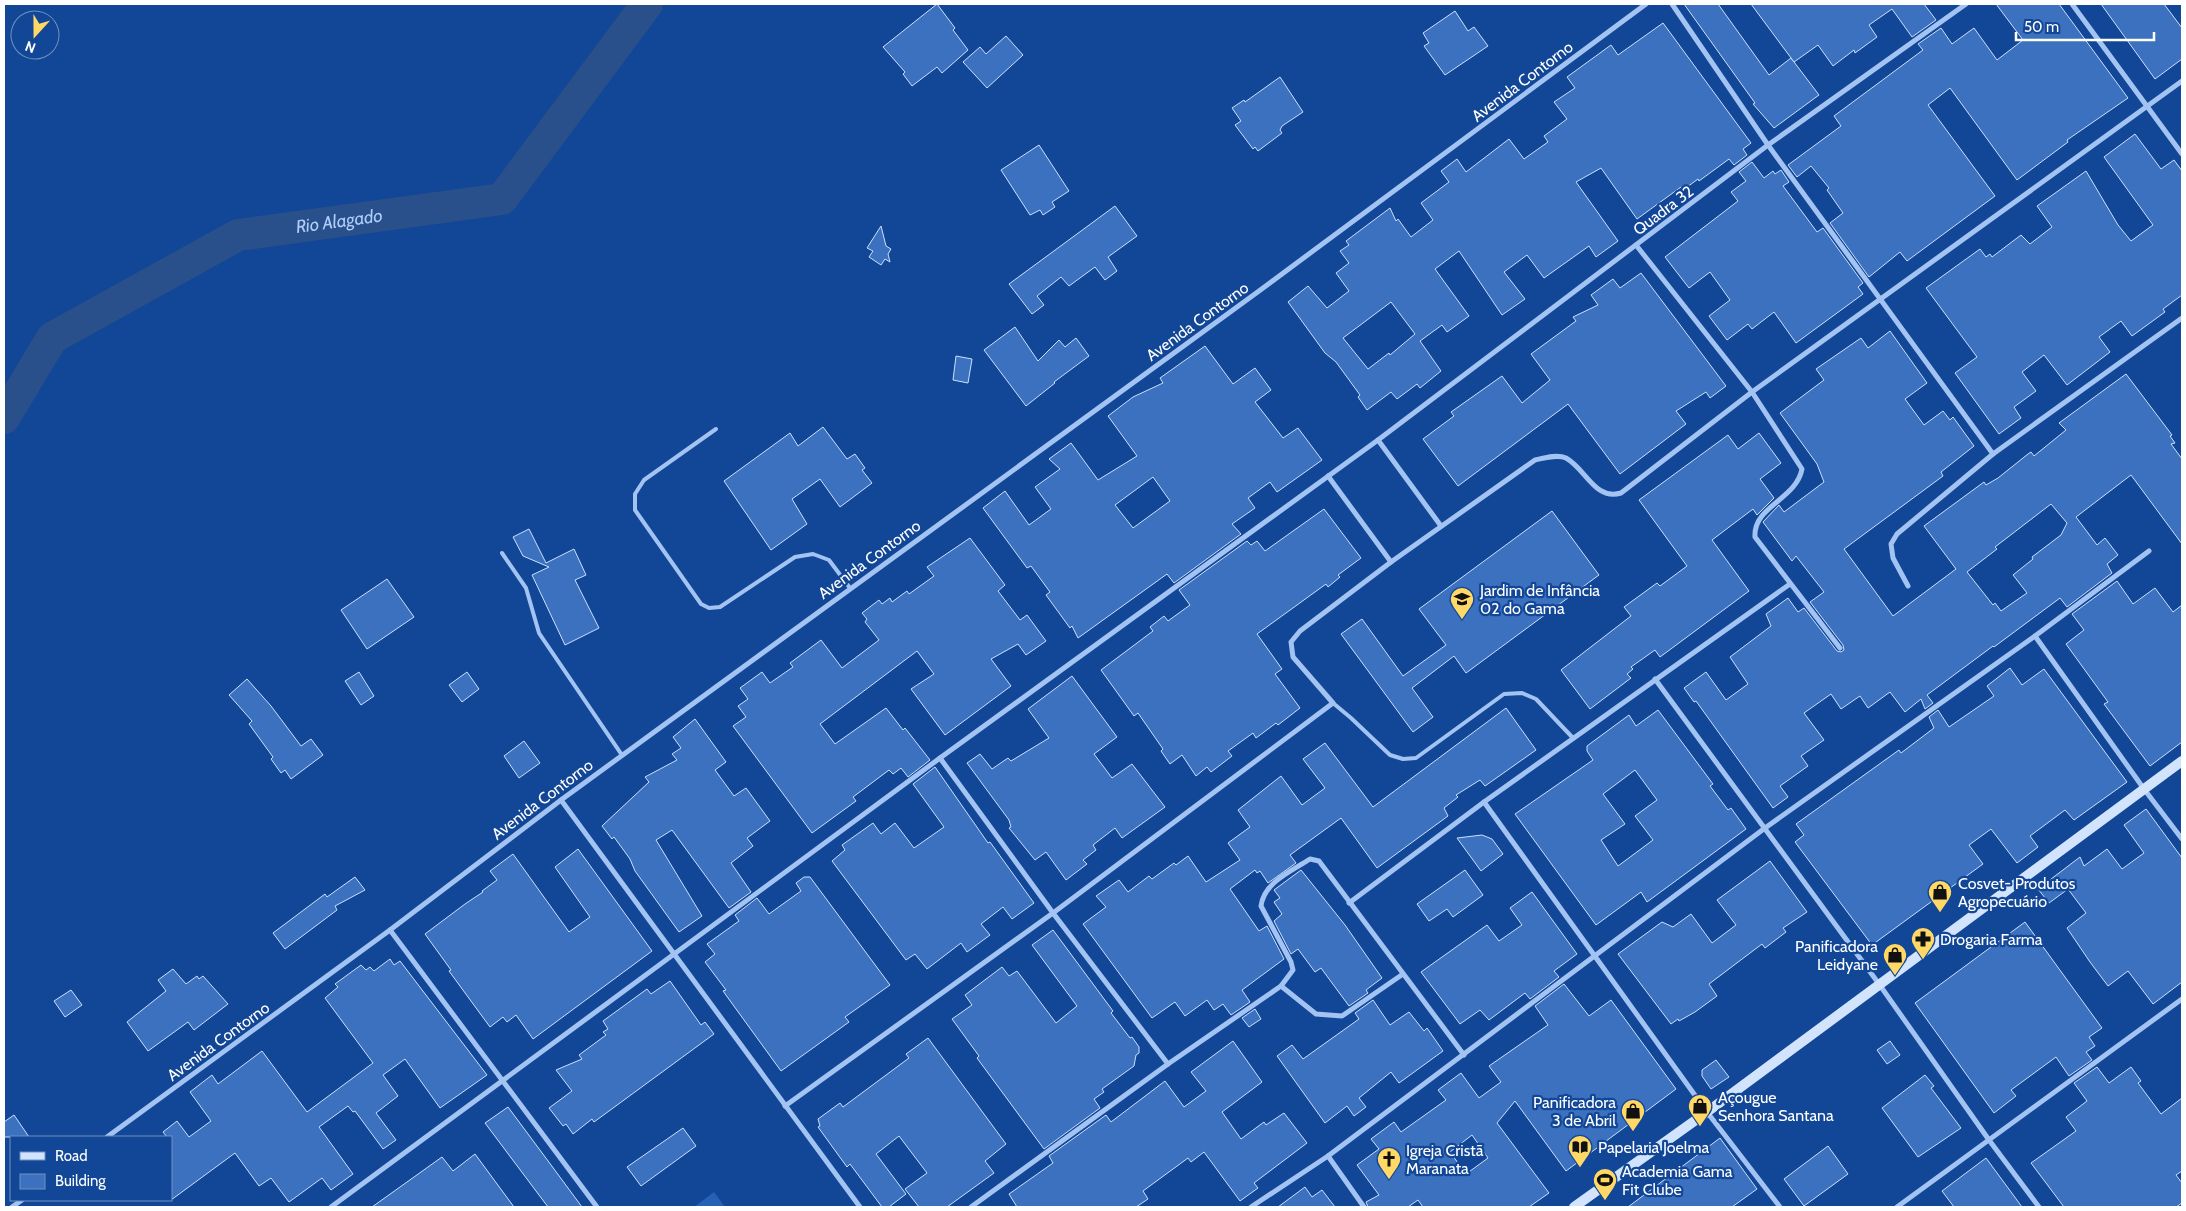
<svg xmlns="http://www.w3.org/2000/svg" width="2186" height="1211" font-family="Cabin,sans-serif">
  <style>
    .green { fill: #2561b6 }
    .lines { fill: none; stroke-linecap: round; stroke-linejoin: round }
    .river { stroke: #29508b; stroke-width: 32 }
    .building { fill: #3b71bf; stroke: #cbe0fd; fill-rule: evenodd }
    .lane { stroke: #a3c4f3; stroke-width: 4 }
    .street { stroke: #a3c4f3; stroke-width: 5 }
    .secondary { stroke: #d2e3fd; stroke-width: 10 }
    .labels { text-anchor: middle; stroke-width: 4.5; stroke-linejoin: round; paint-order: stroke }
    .street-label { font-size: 16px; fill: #fff; stroke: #124797 }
    .poi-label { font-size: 16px; fill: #fff; stroke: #124797; text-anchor: start }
    .water-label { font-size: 18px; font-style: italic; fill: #afcffa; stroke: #124797 }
  </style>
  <rect width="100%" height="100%" fill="#124797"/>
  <polygon class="green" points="714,1192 725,1207 694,1207"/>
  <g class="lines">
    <path class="river" id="s1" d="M4,418L52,338L238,235L502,199L647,4"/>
  </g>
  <g class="building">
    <polygon points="937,4 955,28 953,30 968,50 942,73 937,67 912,86 903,74 905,72 883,47"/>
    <polygon points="1684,4 1718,4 1769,75 1791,58 1819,95 1774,128 1753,104 1755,103"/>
    <polygon points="1751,4 1924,4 1936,20 1912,37 1892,9 1869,25 1877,37 1855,53 1854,50 1833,66 1818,45 1794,62"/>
    <polygon points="1996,4 2059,4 2128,98 2067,140 2068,142 2017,180 1950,88 1928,105 1995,196 1907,261 1900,252 1869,277 1830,223 1843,213 1827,190 1829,188 1811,166 1797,177 1788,165 1841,126 1834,116 1923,50 1918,44 1941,28 1952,44 1974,28 1997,60 2023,40"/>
    <polygon points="2101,4 2164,4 2182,28 2182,59 2155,79"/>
    <polygon points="1455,11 1468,31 1474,27 1488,46 1445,75 1424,46 1429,43 1423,33"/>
    <path d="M1663,23L1751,143L1743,149L1747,155L1734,165L1729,159L1699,181L1698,179L1683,190L1681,187L1637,219L1601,168L1576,182L1618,241L1596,257L1589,246L1544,278L1527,255L1504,272L1525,299L1502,315L1459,251L1435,269L1469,316L1447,332L1442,325L1420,341L1441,371L1420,388L1417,384L1397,399L1391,392L1367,410L1358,397L1360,395L1336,362L1325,353L1288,302L1308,286L1327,308L1349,291L1336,273L1349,263L1340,251L1349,245L1346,241L1390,208L1396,221L1398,219L1411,237L1433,220L1421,203L1449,182L1441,171L1457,159L1466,172L1509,139L1524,159L1548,142L1544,136L1567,119L1554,102L1575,88L1567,77L1611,45L1618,55ZM1391,302L1415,334L1390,355L1389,353L1368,369L1343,338Z"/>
    <polygon points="1006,36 1023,55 987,88 963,62 980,47 986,54"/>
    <polygon points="1280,77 1303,112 1282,126 1280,130 1282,133 1258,151 1255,147 1253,149 1235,125 1241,121 1232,108 1244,100 1245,102"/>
    <polygon points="2135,134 2161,169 2174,160 2182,171 2182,295 2163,309 2165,312 2132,336 2121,321 2099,337 2110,352 2067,385 2044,355 2022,372 2036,391 2014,407 2021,418 1999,434 1955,373 1977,357 1926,288 1980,249 1986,257 1990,254 1992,257 2021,235 2030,244 2052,227 2037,206 2086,171 2118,225 2131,241 2153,225 2104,157"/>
    <polygon points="1039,145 1069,191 1052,202 1055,207 1043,215 1040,210 1030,215 1001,170"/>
    <polygon points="1752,162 1764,178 1773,171 1775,174 1781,170 1789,182 1783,186 1817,232 1823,228 1863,283 1858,287 1863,294 1796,343 1774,312 1752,329 1748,324 1727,340 1709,316 1730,300 1710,272 1689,288 1665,257 1738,201 1731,192 1746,181 1739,172"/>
    <polygon points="1115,206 1137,236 1108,257 1117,271 1105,280 1095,267 1069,286 1061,277 1037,296 1044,305 1032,314 1009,284"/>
    <polygon points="881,226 886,246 891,249 888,254 890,262 885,259 881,265 869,257 873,251 867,248"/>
    <polygon points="1641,273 1726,386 1710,398 1706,392 1676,411 1686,424 1620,474 1568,404 1458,486 1423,439 1454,416 1451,412 1502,376 1522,403 1550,380 1531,354 1576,321 1573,317 1598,305 1591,295 1613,279 1620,288"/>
    <polygon points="1015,327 1038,361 1059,340 1065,347 1076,338 1089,356 1054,382 1055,383 1026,406 984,350"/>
    <path d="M1890,331L1927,383L1905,399L1924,425L1943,411L1950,420L1953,417L1974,446L1941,472L1943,476L1844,549L1893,616L1956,569L1924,526L1984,482L1986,485L1998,478L2028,454L2031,452L2034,456L2066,430L2059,423L2126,374L2172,435L2170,436L2175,443L2171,444L2182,459V544L2131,475L2076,517L2097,545L2105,538L2118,555L2107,564L2112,573L2067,607L2060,598L1994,647L1993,646L1927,695L1933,703L1925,709L1921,699L1905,712L1890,692L1868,708L1860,696L1841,709L1831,694L1804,713L1824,740L1801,756L1808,766L1780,786L1788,797L1773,808L1696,701L1694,702L1684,688L1706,672L1726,700L1748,684L1730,657L1771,626L1766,614L1788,598L1798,612L1804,608L1837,651L1841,652L1844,650L1843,645L1810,602L1824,592L1796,556L1792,561L1763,522L1779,505L1784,512L1824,482L1817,464L1780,413L1824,380L1816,369L1861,338L1868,348ZM2051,504L2067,523L2061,535L2032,557L2033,559L2013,575L2027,593L2001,611L1995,603L1993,605L1967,572L1997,549L1995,547Z"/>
    <path d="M1205,346L1233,384L1255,368L1271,390L1255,402L1283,438L1298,428L1322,460L1277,492L1270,482L1248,498L1255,508L1232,524L1241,534L1174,583L1167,574L1078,638L1072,626L1070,628L1046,595L1050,592L1031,566L1027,568L983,508L1005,491L1029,525L1051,509L1035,487L1060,469L1049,459L1071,443L1098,480L1137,456L1108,416L1133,397L1163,383L1160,378ZM1153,477L1170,501L1133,528L1115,505Z"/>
    <polygon points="956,356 972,359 968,383 953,380"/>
    <polygon points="823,427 847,459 855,454 865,468 862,470 872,483 840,507 820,479 792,499 807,524 771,550 724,481 790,433 798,446"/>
    <polygon points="1759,433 1781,463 1760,479 1774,498 1757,515 1753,509 1712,540 1749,591 1660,657 1655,650 1631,667 1633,669 1627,674 1631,678 1590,709 1561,670 1631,616 1624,607 1657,583 1660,586 1687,566 1639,500 1728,435 1738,449"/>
    <polygon points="1324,509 1361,558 1338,575 1340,577 1328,587 1326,584 1257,634 1282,669 1275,674 1300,708 1278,725 1276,723 1256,738 1253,733 1228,751 1232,756 1211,772 1207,767 1196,776 1182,755 1170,764 1161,751 1163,749 1138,713 1134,716 1101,670 1153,631 1150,627 1164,616 1168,621 1190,605 1179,590 1247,541 1251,545 1257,541 1265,551"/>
    <polygon points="1552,511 1599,575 1466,673 1454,656 1412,688 1433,717 1413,732 1341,634 1362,619 1403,676 1446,645 1419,609"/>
    <polygon points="529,529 546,563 574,549 586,575 575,580 599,628 565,645 532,575 549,567 523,556 513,537"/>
    <polygon points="970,538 1005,585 998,591 1020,620 1027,615 1046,641 1026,655 1018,644 991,659 1011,686 945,735 911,689 934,674 917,651 820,724 835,744 886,708 903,730 905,728 930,760 908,777 901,768 893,774 889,770 853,797 856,801 812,833 733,726 746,717 738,706 748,699 740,688 762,672 770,683 793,667 790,663 821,640 842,668 879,640 865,622 867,619 862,613 879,600 882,604 890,598 892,602 907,591 909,594 934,576 927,567"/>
    <polygon points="387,579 414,617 367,649 341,610"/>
    <polygon points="2117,581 2133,604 2155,588 2173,612 2182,605 2182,742 2150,766 2104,704 2108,702 2066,644 2084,630 2072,614"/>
    <polygon points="2010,668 2022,685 2044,669 2127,782 2074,820 2065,810 2030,836 2038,847 2017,863 1991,829 1969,845 1983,864 1872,945 1795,842 1804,835 1796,824 1899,750 1901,753 1934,728 1929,717 1938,710 1949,727 1994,696 1987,686"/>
    <polygon points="359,672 374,696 361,705 345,681"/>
    <polygon points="467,672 479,689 462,702 449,685"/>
    <polygon points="1072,676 1117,737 1094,754 1112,778 1132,764 1165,807 1122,838 1115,828 1093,845 1096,850 1083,860 1087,864 1066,880 1046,852 1035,860 1009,828 1011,827 1009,820 967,763 980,754 992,769 1008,758 1011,761 1049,738 1028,709"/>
    <polygon points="247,679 271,706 301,746 311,739 323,755 291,779 285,770 281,773 271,759 273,757 249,724 252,721 229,695"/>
    <polygon points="1506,708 1536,750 1485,786 1480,780 1456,795 1458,797 1444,808 1448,816 1377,868 1341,818 1290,855 1296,863 1268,883 1260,871 1257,873 1255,870 1230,889 1259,931 1267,926 1284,959 1242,990 1250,1002 1231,1015 1223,1004 1214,1010 1207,1000 1185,1016 1175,1002 1152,1018 1083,924 1106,907 1096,896 1119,880 1128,892 1149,876 1152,879 1174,863 1176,865 1188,856 1206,882 1240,860 1228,843 1250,827 1238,810 1281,776 1302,805 1325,788 1303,759 1325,743 1373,807"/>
    <path d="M1658,710L1713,784L1710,786L1728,810L1731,808L1746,829L1647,902L1641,892L1596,925L1515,814L1593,760L1587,751V746L1629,715L1636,726ZM1635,770L1657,800L1635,816L1653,840L1618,866L1601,840L1625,824L1603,794Z"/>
    <polygon points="695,719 726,762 715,770 734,796 746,788 770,821 747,838 753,846 731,863 751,892 729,908 672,830 656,840 702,916 679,932 635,871 630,859 614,837 612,839 602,826 649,782 645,777 677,760 672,754 681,748 673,737"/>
    <polygon points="524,741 540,763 519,778 504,756"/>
    <polygon points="935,767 988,843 990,842 1034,903 1012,919 1003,907 981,924 990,935 967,952 961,943 927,969 915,954 906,960 832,861 845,850 842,845 873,823 881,834 895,823 914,848 944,827 913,784"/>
    <polygon points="2146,809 2182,858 2182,982 2153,1004 2128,971 2108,986 2090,962 2067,928 2086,913 2068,889 2049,903 2038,889 2080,857 2084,866 2107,849 2122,869 2144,853 2124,825"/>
    <polygon points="1482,835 1492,839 1503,854 1481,871 1457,838"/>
    <polygon points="578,849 652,951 533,1039 516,1015 507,1022 503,1017 490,1027 449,971 451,970 425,934 465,904 483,892 482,891 497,880 490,871 513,854 569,932 590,917 555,867"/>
    <polygon points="1770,861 1807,912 1783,928 1786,932 1765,948 1762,944 1709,984 1717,996 1695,1012 1679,1021 1678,1019 1671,1024 1618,954 1662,922 1673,927 1691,914 1712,943 1736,925 1717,900"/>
    <polygon points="1301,870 1345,925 1382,978 1366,990 1368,993 1349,1006 1321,968 1315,972 1298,949 1291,954 1274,921 1282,914 1274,902 1280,898 1274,890"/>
    <polygon points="1465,870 1483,895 1453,917 1447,909 1429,921 1417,904"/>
    <polygon points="355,877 365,890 335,906 337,910 285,949 273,933 325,894 327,897"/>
    <polygon points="804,877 810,877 890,985 845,1017 849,1022 781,1071 723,991 726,990 705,962 715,954 707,944 739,921 735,915 757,898 769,914 801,891 796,883"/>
    <polygon points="1532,892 1577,954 1554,971 1559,977 1530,999 1525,993 1489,1020 1480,1010 1460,1024 1421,972 1487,925 1499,941 1522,925 1510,908"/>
    <polygon points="2025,922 2102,1028 2089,1037 2095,1046 2086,1052 2092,1060 2069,1076 2056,1057 2011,1090 2016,1096 1994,1113 1915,1003"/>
    <polygon points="1053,930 1113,1011 1111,1013 1130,1038 1132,1037 1139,1047 1139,1053 1136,1055 1134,1066 1102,1089 1104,1092 1094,1099 1100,1108 1044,1149 977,1058 979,1056 952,1019 972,1005 965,995 1002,967 1009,976 1017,971 1056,1023 1077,1006 1032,945"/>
    <polygon points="390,959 394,965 400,961 487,1075 440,1108 405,1059 383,1075 398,1096 376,1113 396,1140 383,1149 355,1111 353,1112 348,1106 319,1127 353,1174 331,1190 322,1178 289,1202 271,1178 259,1186 235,1153 171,1200 171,1137 167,1137 163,1132 177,1121 189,1137 211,1121 190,1092 212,1075 218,1084 262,1051 307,1112 373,1063 325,998 338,987 335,984 361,965 366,970 370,967 374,971"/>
    <polygon points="173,969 186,984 197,976 199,979 203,976 228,1004 194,1030 188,1022 148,1051 127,1022 166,991 158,980"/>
    <polygon points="670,981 701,1025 705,1022 714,1034 594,1122 592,1119 573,1134 566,1124 563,1126 549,1108 572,1091 556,1070 582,1059 579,1055 606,1035 603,1032 608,1029 603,1021 647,989 651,994"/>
    <path d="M1564,984L1589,1016L1611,1000L1676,1089L1566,1171L1515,1101L1497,1123L1549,1193L1529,1207H1423L1418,1200L1408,1207H1368L1366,1202L1379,1195L1357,1165L1379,1149L1371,1139L1394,1122L1401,1132L1446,1100L1438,1090L1461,1073L1479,1098L1501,1082L1489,1066L1548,1025L1535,1006ZM1472,1135L1488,1158L1466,1174L1450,1152Z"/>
    <polygon points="71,990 82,1005 65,1017 54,1001"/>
    <polygon points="1373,1000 1390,1025 1409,1012 1424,1031 1427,1028 1443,1051 1399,1083 1391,1072 1359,1098 1366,1107 1354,1116 1347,1106 1325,1123 1277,1056 1292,1045 1303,1059 1359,1019 1355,1013"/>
    <polygon points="1255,1009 1261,1019 1249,1027 1242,1018"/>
    <polygon points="928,1038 1006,1144 985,1161 994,1173 947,1207 919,1207 905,1189 927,1173 899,1136 876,1154 906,1194 889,1207 882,1207 850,1164 847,1167 818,1127 820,1126 818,1119 840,1103 843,1107 909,1058 906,1054"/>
    <polygon points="1233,1041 1262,1082 1222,1112 1241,1139 1264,1122 1266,1125 1284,1113 1307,1143 1254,1183 1258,1188 1240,1201 1204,1152 1191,1162 1188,1158 1143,1191 1148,1199 1136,1207 1017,1207 1009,1194 1053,1163 1049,1156 1106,1115 1111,1122 1165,1081 1184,1107 1206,1091 1191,1072"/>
    <polygon points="1890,1041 1900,1055 1887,1064 1877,1050"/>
    <polygon points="1716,1060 1729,1077 1711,1089 1702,1076 1702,1070"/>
    <polygon points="2097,1067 2109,1083 2131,1067 2141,1081 2138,1083 2161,1114 2182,1098 2182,1171 2176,1175 2182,1183 2182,1203 2176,1207 2064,1207 2031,1163 2076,1131 2066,1117 2087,1101 2074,1083"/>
    <polygon points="1925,1075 1934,1086 1931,1088 1961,1128 1918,1157 1882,1108"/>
    <polygon points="508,1107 554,1169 582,1207 548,1207 485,1123"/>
    <polygon points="14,1115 29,1137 4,1137 4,1122"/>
    <polygon points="683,1128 696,1146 641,1186 627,1167"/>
    <polygon points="1720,1138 1757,1189 1732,1207 1628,1207"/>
    <polygon points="1828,1146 1848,1174 1804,1206 1784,1179"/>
    <polygon points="475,1154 514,1207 372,1207 442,1157 453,1171"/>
    <polygon points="1986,1158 2014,1196 2022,1207 1954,1207 1942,1191"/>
    <polygon points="1305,1187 1312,1197 1322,1190 1335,1207 1278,1207"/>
  </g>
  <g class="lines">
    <g class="lane">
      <polyline points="716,429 644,480 635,494 635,510 701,604 709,608 720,607 795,557 813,554 829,560 850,588"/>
      <polyline points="502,553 526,588 539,633 622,755"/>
      <polyline points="1333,703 1351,718 1390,755 1403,759 1416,758 1504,694 1522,693 1536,699 1573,738"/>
    </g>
    <g class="street">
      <polyline points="1672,4 1768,145 1993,454"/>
      <polyline points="2072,4 2182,154"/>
      <path d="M1636,245L1752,392L1802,469C1796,500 1753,506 1755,537L1840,648"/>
      <polyline points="1378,440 1441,526"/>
      <polyline points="1328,476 1391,562"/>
      <polyline points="2149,551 2035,636 2144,789 2182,839"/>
      <polyline points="1908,586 1893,558 1891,544 1897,534 1993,454 2182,318"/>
      <polyline points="1655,679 1879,984 1989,1140 2039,1207"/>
      <polyline points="940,758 1053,913 1168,1064"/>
      <polyline points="561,800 860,1207"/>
      <polyline points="1484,802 1707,1112 1780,1207"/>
      <polyline points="1349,903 1484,802 1790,584"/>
      <polyline points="390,930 597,1207"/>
      <polyline points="1281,986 1316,1014 1342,1016 1403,974"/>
      <path d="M785,1106L1053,913L1333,703L1293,657L1291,642L1300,631L1391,562L1535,460C1544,458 1557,454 1566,458C1586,469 1595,501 1621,493L1752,392L2182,81"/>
      <polyline points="107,1137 390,930 561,800 1259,291 1646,4"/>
      <polyline points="1328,1156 1364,1207"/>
      <polyline points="12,1207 22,1200"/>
      <polyline points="331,1207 940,758 1378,440 1768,145 1966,4"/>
      <path d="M971,1207L1168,1064L1281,986L1293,970L1291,962L1261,906C1264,882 1292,871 1310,859L1319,861L1464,1055"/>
      <polyline points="1251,1207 1328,1156 1765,828 2035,636"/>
      <polyline points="1897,1207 2182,999"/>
    </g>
    <polyline class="secondary" points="1574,1207 1707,1112 2182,761"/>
  </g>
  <defs>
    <g id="school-pin" transform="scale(1.25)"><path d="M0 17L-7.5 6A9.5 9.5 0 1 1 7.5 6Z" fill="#ffd865" stroke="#124797"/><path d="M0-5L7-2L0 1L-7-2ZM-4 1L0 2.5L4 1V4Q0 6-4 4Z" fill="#111"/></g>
    <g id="shop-pin" transform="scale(1.25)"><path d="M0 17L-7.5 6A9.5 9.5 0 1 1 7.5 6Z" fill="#ffd865" stroke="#124797"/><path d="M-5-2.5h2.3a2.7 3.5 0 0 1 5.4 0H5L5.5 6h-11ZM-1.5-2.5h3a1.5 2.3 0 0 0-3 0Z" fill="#111"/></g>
    <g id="pharmacy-pin" transform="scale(1.25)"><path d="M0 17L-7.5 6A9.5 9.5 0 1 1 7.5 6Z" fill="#ffd865" stroke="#124797"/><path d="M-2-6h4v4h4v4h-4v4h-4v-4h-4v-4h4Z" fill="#111"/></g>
    <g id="library-pin" transform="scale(1.25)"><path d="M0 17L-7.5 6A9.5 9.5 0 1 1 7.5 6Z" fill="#ffd865" stroke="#124797"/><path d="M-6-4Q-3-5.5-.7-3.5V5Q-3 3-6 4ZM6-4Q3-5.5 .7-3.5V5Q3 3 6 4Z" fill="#111"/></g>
    <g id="church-pin" transform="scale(1.25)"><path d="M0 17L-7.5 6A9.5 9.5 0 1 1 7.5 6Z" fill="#ffd865" stroke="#124797"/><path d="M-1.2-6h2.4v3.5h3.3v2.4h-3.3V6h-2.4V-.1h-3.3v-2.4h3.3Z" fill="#111"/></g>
    <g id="stadium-pin" transform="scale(1.25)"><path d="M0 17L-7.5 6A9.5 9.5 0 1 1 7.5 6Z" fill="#ffd865" stroke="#124797"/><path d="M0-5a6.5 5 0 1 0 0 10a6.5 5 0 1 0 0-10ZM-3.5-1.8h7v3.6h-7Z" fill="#111"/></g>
  </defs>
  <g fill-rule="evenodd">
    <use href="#school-pin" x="1462" y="599"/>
    <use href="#shop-pin" x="1940" y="892"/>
    <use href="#pharmacy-pin" x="1923" y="939"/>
    <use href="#shop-pin" x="1895" y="955"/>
    <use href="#shop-pin" x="1700" y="1106"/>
    <use href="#shop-pin" x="1633" y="1111"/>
    <use href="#library-pin" x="1580" y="1147"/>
    <use href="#church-pin" x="1389" y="1159"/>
    <use href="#stadium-pin" x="1605" y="1180"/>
  </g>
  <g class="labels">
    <g class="street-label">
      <text transform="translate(1522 81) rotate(-37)" y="6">Avenida Contorno</text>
      <text transform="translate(1663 210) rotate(-37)" y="6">Quadra 32</text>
      <text transform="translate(1197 321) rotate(-36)" y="6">Avenida Contorno</text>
      <text transform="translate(869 559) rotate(-36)" y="6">Avenida Contorno</text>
      <text transform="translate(542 799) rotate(-37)" y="6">Avenida Contorno</text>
      <text transform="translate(218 1041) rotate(-36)" y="6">Avenida Contorno</text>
    </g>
    <g class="poi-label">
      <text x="1480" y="596">Jardim de Infância<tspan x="1480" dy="18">02 do Gama</tspan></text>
      <text x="1958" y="889">Cosvet- Produtos<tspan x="1958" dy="18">Agropecuário</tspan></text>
      <text x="1940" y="945">Drogaria Farma</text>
      <text x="1878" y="952" text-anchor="end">Panificadora<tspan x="1878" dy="18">Leidyane</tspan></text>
      <text x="1718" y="1103">Açougue<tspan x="1718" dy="18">Senhora Santana</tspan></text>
      <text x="1616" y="1108" text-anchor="end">Panificadora<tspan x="1616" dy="18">3 de Abril</tspan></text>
      <text x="1598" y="1153">Papelaria Joelma</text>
      <text x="1406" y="1156">Igreja Cristã<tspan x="1406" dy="18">Maranata</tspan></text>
      <text x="1622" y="1177">Academia Gama<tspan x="1622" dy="18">Fit Clube</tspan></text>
    </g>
    <g class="water-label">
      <text dy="6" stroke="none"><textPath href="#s1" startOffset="408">Rio Alagado</textPath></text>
    </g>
  </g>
  <rect width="2186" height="1211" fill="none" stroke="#ffffff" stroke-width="10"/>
  <rect x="10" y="1136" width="162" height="65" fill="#124797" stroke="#7191c1"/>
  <rect x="20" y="1152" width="25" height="8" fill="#d2e3fd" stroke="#7191c1"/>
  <text x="55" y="1161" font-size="15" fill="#ffffff">Road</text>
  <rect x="20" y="1174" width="25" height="15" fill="#3b71bf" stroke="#7191c1"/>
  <text x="55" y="1186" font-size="15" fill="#ffffff">Building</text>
  <g transform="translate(35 35) rotate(201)"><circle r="24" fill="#124797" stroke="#7191c1"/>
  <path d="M0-4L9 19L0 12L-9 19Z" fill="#ffd865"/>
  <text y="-8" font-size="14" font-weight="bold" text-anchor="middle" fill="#ffffff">N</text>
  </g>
  <path d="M2016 32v8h138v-8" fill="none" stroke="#ffffff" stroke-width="2.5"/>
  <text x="2024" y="32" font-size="15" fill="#ffffff" stroke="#124797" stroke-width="4" paint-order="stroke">50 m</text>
</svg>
